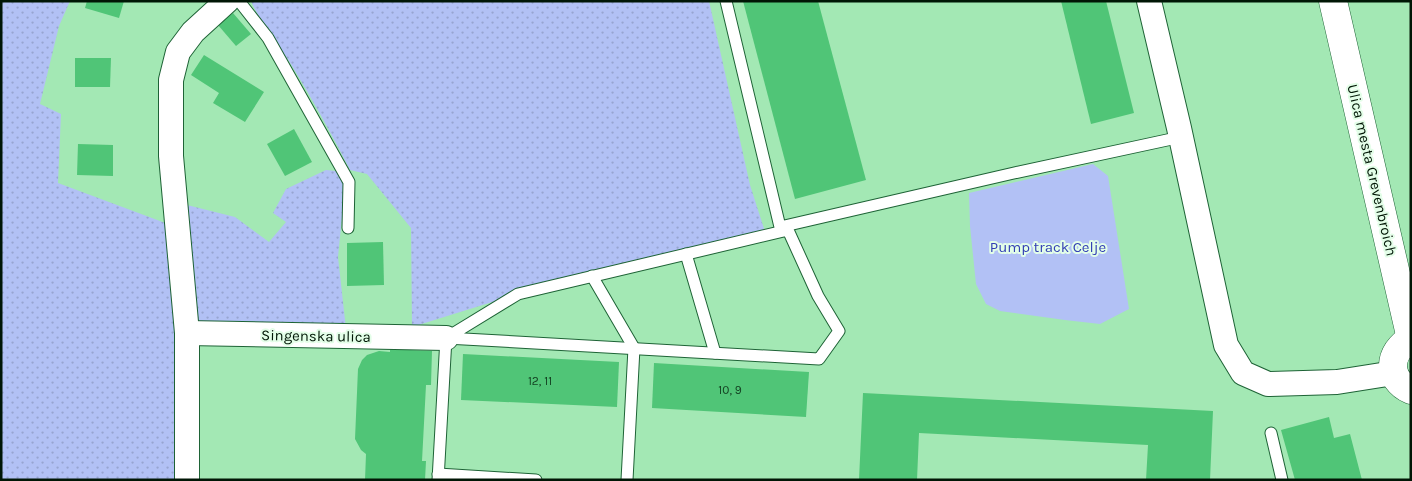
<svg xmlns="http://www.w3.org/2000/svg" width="1412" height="481" font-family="Karla,sans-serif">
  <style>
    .grass { fill: url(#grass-dots) }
    .park { fill: #b2c1f5 }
    .building { fill: #50c577 }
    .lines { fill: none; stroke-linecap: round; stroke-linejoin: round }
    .lane-casing { stroke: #1e6336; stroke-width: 13 }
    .street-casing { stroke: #1e6336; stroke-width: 26 }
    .secondary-casing { stroke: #1e6336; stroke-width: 29 }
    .lane { stroke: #fff; stroke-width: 11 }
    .street { stroke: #fff; stroke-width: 24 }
    .secondary { stroke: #fff; stroke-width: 28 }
    .labels { text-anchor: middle; stroke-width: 4; stroke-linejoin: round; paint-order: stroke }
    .number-label { font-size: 12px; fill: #144222 }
    .street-label { font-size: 15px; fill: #001605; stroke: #e3fee8 }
    .park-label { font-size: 15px; fill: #323eb4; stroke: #e3fee8 }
  </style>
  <defs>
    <pattern id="grass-dots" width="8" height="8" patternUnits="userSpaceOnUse" patternTransform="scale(1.25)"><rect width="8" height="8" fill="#b2c1f5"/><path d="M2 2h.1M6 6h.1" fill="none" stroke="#97a5d1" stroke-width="1.8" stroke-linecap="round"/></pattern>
  </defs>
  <rect width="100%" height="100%" fill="#a3e8b4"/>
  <g class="grass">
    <polygon points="1,1 70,1 59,26 40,104 61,114 58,183 168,224 180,331 179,480 1,480"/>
    <path d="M251,1H709L750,185L766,235L518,294L412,327L411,228L367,174L350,170C332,135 313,100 292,66C279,45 261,25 251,1Z"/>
    <polygon points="326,170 336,171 345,187 338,257 346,329 212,326 194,320 183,204 235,217 269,242 286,222 273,213 286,189"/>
  </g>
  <polygon class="park" points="1093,164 1108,176 1129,309 1100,324 1065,320 1000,311 986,304 976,284 970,226 969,193"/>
  <g class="building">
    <polygon points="87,1 124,1 119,18 85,8"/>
    <polygon points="743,1 818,1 866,180 795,199"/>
    <polygon points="1061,1 1106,1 1134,113 1091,124"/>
    <polygon points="233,13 251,34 236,46 218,25"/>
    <polygon points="204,55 264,92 245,122 213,103 219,93 191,75"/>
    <polygon points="75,58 111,58 110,87 75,87"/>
    <polygon points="294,129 312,162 285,176 267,144"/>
    <polygon points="78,144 113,145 113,176 77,175"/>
    <polygon points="383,242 384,285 347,286 347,243"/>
    <polygon points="390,347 410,347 410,350 432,351 431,385 426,385 422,461 426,461 425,480 365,480 366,454 361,450 355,439 358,369 362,360 367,355 379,351 390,352"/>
    <polygon points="463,354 619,362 617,407 461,400"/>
    <polygon points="654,363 809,372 806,417 652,408"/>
    <polygon points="863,393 1213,411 1210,480 1146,480 1148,445 919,433 917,480 859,480"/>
    <polygon points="1329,417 1334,438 1350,434 1362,480 1295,480 1281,430"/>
  </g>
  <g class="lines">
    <g class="lane-casing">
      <g id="lane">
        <polyline points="239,1 268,38 349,182 348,228"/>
        <polyline points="726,1 780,227 1014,173 1181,137"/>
        <polygon points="788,230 818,296 839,331 819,359 446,338 518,294"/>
        <polyline points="686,254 715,353"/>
        <polyline points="592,276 634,348 627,480"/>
        <polyline points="1271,433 1282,480"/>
        <polyline points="438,474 536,480"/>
        <polyline points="438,480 446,338"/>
      </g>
    </g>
    <g class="street-casing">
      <g id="street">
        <polyline points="1149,1 1179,128 1226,345 1243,373 1268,384 1337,382 1394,373"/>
        <polyline points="187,333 446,338"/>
        <polyline points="187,480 187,333 171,156 171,80 178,52 193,32 227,1"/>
      </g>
    </g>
    <g class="secondary-casing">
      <g id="secondary">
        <polyline points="1333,1 1411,339"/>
        <path d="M1411,339C1388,352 1386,379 1411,390"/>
      </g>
    </g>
    <use href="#lane" class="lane"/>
    <use href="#street" class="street"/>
    <use href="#secondary" class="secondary"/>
  </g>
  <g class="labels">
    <g class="number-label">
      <text x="540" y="385">12, 11</text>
      <text x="730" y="394">10, 9</text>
    </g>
    <g class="street-label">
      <text transform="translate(1372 170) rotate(77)" y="5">Ulica mesta Grevenbroich</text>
      <text transform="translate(316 336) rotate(1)" y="5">Singenska ulica</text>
    </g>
    <g class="park-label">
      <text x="1048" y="252">Pump track Celje</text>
    </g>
  </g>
  <rect width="1412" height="481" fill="none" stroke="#001605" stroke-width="5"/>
</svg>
